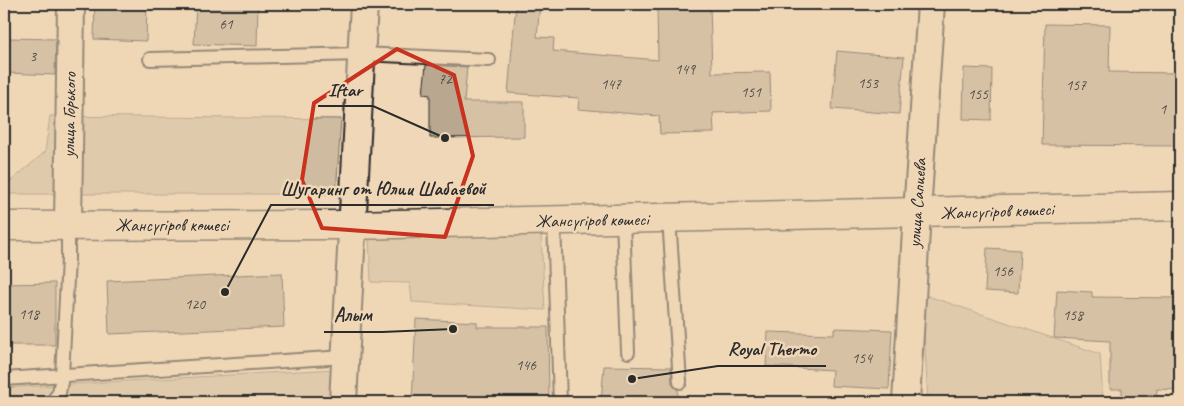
<svg xmlns="http://www.w3.org/2000/svg" width="1184" height="406" font-family="Caveat,sans-serif">
  <style>
    .green { fill: #cfbba0; stroke: #7d7366 }
    .building { fill: #b9a790; stroke: #2b2b2b }
    .lines { fill: none; stroke-linecap: round; stroke-linejoin: round }
    .service-casing { stroke: #2b2b2b; stroke-width: 16 }
    .minor-casing { stroke: #2b2b2b; stroke-width: 30 }
    .secondary-casing { stroke: #2b2b2b; stroke-width: 31 }
    .service { stroke: #efd7b7; stroke-width: 12 }
    .minor { stroke: #efd7b7; stroke-width: 26 }
    .secondary { stroke: #efd7b7; stroke-width: 28 }
    .marked { fill: none; stroke: #c8321e; stroke-width: 4; stroke-linejoin: round }
    .labels { text-anchor: middle; stroke-width: 5; stroke-linejoin: round; paint-order: stroke }
    .number-label { font-size: 15px; fill: #4e4a44 }
    .street-label { font-size: 18px; fill: #2b2b2b; stroke: #efd7b7 }
    .leader { fill: none; stroke: #2b2b2b; stroke-width: 2 }
    .callout-dot { fill: #2b2b2b; stroke: #efd7b7; stroke-width: 2 }
    .callout-label { font-size: 19px; text-anchor: middle; font-weight: bold; fill: #2b2b2b; stroke: #efd7b7; stroke-width: 5; stroke-linejoin: round; paint-order: stroke }
  </style>
  <rect width="100%" height="100%" fill="#efd7b7"/>
  <filter id="ink" filterUnits="userSpaceOnUse"><feTurbulence type="fractalNoise" baseFrequency=".02" numOctaves="2"/><feDisplacementMap in="SourceGraphic" scale="10" xChannelSelector="R" yChannelSelector="G"/><feConvolveMatrix kernelMatrix="1 2 1 2 8 2 1 2 1" color-interpolation-filters="sRGB"/></filter>
  <g filter="url(#ink)">
    <g class="green">
      <polygon points="50,116 341,119 336,194 4,194 4,187 45,152"/>
      <polygon points="541,235 545,310 412,302 410,283 371,282 369,239"/>
      <polygon points="922,294 1100,354 1103,402 928,402"/>
      <polygon points="335,369 333,402 4,402 4,388"/>
    </g>
    <g class="building">
      <polygon points="95,4 147,4 146,41 94,39"/>
      <polygon points="196,4 258,4 257,46 194,44"/>
      <polygon points="516,4 540,4 537,37 554,38 553,51 658,60 657,4 710,4 712,73 770,72 771,111 713,113 714,133 660,134 659,116 578,109 579,98 508,93"/>
      <polygon points="1045,24 1110,25 1109,72 1180,73 1180,146 1042,145"/>
      <polygon points="8,38 56,39 55,75 7,73"/>
      <polygon points="837,51 904,57 899,114 832,109"/>
      <polygon points="426,65 467,67 464,102 524,102 524,137 430,138 430,95 423,94"/>
      <polygon points="964,68 992,69 991,120 963,119"/>
      <polygon points="987,248 1020,250 1018,293 985,291"/>
      <polygon points="282,273 284,327 109,334 107,281"/>
      <polygon points="55,283 55,345 4,345 4,284"/>
      <polygon points="1057,290 1092,292 1092,297 1179,298 1178,390 1157,389 1156,402 1122,402 1122,389 1110,389 1110,341 1054,338"/>
      <polygon points="416,319 477,322 477,327 548,327 549,402 412,402"/>
      <polygon points="834,328 892,330 889,389 831,386 832,370 766,366 768,332 834,334"/>
      <polygon points="604,366 671,367 672,383 674,387 678,390 677,402 601,402"/>
    </g>
    <g class="lines">
      <g class="service-casing">
        <g id="service">
          <polyline points="150,59 362,54 489,60"/>
          <polyline points="669,218 680,382"/>
          <polyline points="623,219 628,352"/>
          <polyline points="554,220 560,402"/>
          <polyline points="4,379 345,357"/>
          <polyline points="52,402 59,393 62,376 68,259 68,225"/>
        </g>
      </g>
      <g class="minor-casing">
        <g id="minor">
          <polyline points="68,225 71,4"/>
          <polyline points="343,402 364,4"/>
          <polyline points="906,402 917,213 931,4"/>
        </g>
      </g>
      <g class="secondary-casing">
        <polyline id="secondary" points="4,226 352,225 1180,206"/>
      </g>
      <use href="#service" class="service"/>
      <use href="#minor" class="minor"/>
      <use href="#secondary" class="secondary"/>
    </g>
  </g>
  <path d="M0 0H1184V406H0ZM397,49L454,75L473,156L445,237L322,228L302,180L314,103Z" fill="#efd7b7" fill-opacity=".55" fill-rule="evenodd"/>
  <path class="marked" d="M397,49L454,75L473,156L445,237L322,228L302,180L314,103Z"/>
  <g class="labels">
    <g class="number-label">
      <text x="226" y="29">61</text>
      <text x="33" y="61">3</text>
      <text x="685" y="74">149</text>
      <text x="445" y="84">72</text>
      <text x="868" y="88">153</text>
      <text x="611" y="89">147</text>
      <text x="1076" y="90">157</text>
      <text x="751" y="97">151</text>
      <text x="978" y="99">155</text>
      <text x="1163" y="114">1</text>
      <text x="1003" y="276">156</text>
      <text x="195" y="309">120</text>
      <text x="29" y="319">118</text>
      <text x="1073" y="320">158</text>
      <text x="862" y="363">154</text>
      <text x="526" y="370">146</text>
    </g>
    <g class="street-label">
      <text transform="translate(69 115) rotate(-89)" y="6">улица Горького</text>
      <text transform="translate(917 203) rotate(-86)" y="6">улица Сапиева</text>
      <text transform="translate(997 211) rotate(-2)" y="6">Жансүгіров көшесі</text>
      <text transform="translate(592 220) rotate(-1)" y="6">Жансүгіров көшесі</text>
      <text x="172" y="231">Жансүгіров көшесі</text>
    </g>
  </g>
  <path class="leader" d="M445 138L373 106H318M225 292L271 205H494M453 329L382 332H324M632 379L718 366H826"/>
  <g class="callout-dot">
    <circle cx="445" cy="138" r="5"/>
    <circle cx="225" cy="292" r="5"/>
    <circle cx="453" cy="329" r="5"/>
    <circle cx="632" cy="379" r="5"/>
  </g>
  <g class="callout-label">
    <text x="345" y="96">Iftar</text>
    <text x="383" y="195">Шугаринг от Юлии Шабаевой</text>
    <text x="353" y="321">Алым</text>
    <text x="772" y="355">Royal Thermo</text>
  </g>
  <rect width="1184" height="406" fill="none" stroke="#efd7b7" stroke-width="20"/>
  <rect x="10" y="10" width="1164" height="386" fill="none" stroke="#2b2b2b" stroke-width="2" filter="url(#ink)"/>
</svg>
